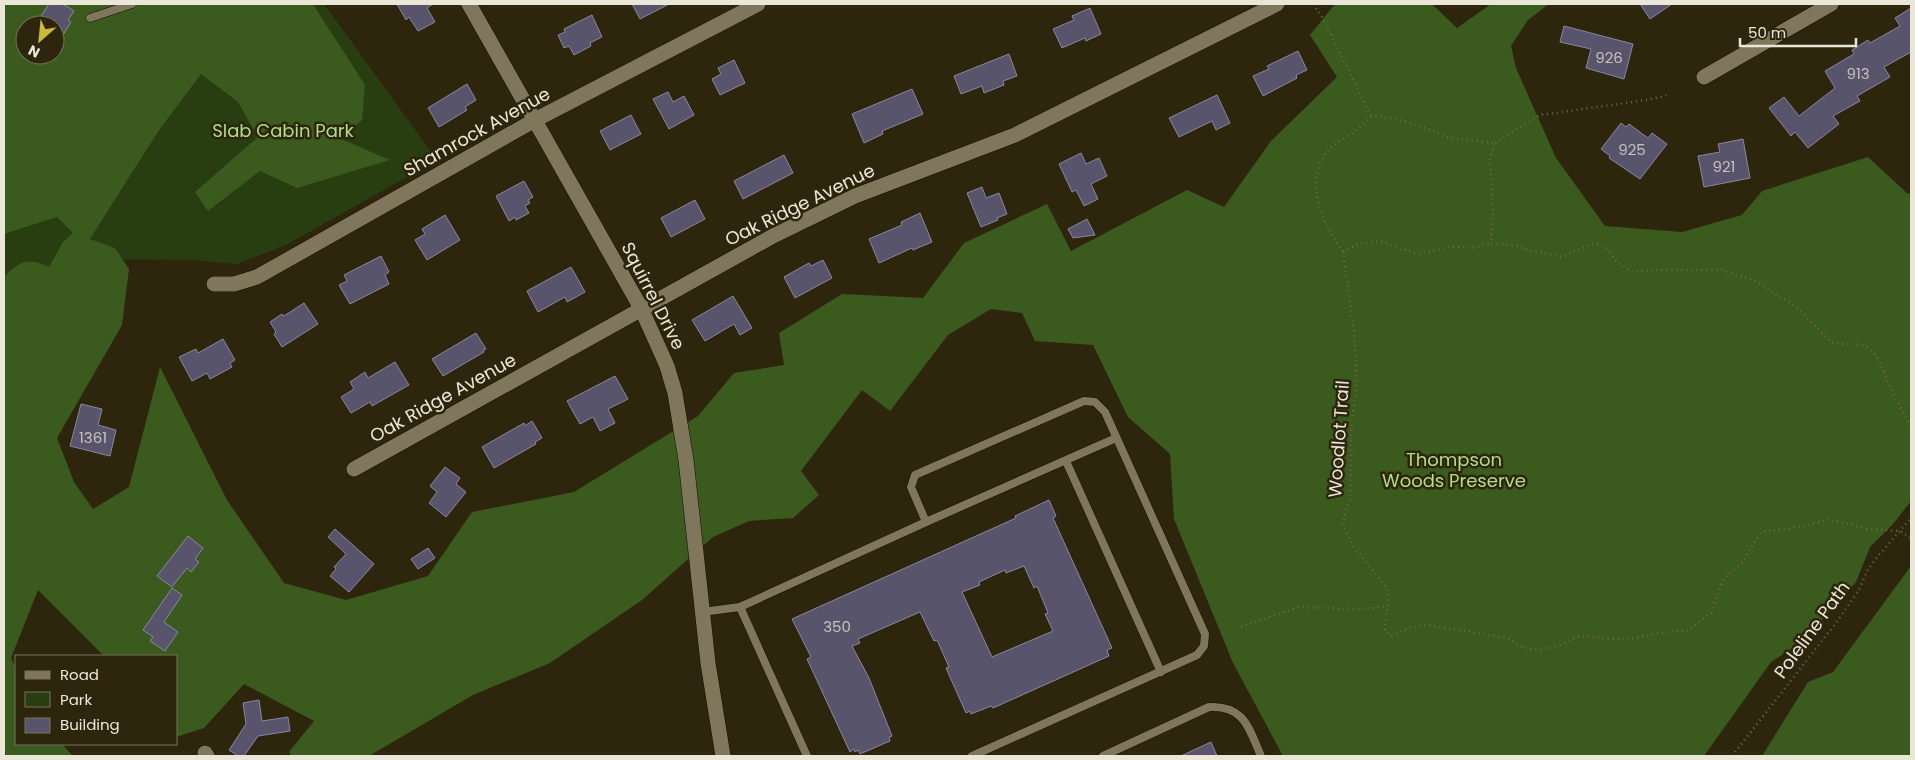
<svg xmlns="http://www.w3.org/2000/svg" width="1915" height="760" font-family="Poppins,sans-serif">
  <style>
    .green { fill: #283e11 }
    .forest { fill: #3b5a1d; fill-rule: evenodd }
    .building { fill: #58546c; stroke: #8b86a1; fill-rule: evenodd }
    .lines { fill: none; stroke-linecap: round; stroke-linejoin: round }
    .lane-casing { stroke: #150e00; stroke-width: 9 }
    .street-casing { stroke: #150e00; stroke-width: 16 }
    .path { stroke: #6e6852; stroke-width: 2.5; stroke-dasharray: 1 4; stroke-linecap: butt }
    .lane { stroke: #7f765c; stroke-width: 8 }
    .street { stroke: #7f765c; stroke-width: 15 }
    .labels { text-anchor: middle; stroke-width: 5; stroke-linejoin: round; paint-order: stroke }
    .number-label { font-size: 15px; fill: #c6c2bd }
    .park-label { font-size: 18px; fill: #b0df88; stroke: #2d260d }
    .street-label { font-size: 18px; fill: #ebe7d8; stroke: #2d260d }
  </style>
  <rect width="100%" height="100%" fill="#2d260d"/>
  <polygon class="green" points="302,4 324,4 437,160 288,244 237,264 191,260 102,259 4,490 4,175"/>
  <g class="forest">
    <path d="M4,4H313L365,85L362,120L341,139L390,160L297,188L260,171L208,211L195,192L258,137L238,102L201,74L159,130L90,239L115,248L129,269L122,325L57,438L74,482L93,509L129,487L160,367L227,500L284,583L346,600L428,576L472,512L574,492L698,416L734,373L784,365L779,333L842,294L923,298L964,243L1047,204L1071,251L1187,190L1224,207L1271,141L1337,77L1310,35L1335,4H1432L1457,28L1491,4H1549L1528,20L1511,46L1516,68L1556,158L1605,226L1682,232L1742,215L1762,191L1868,157L1908,194L1911,193V501L1893,524L1870,547L1856,582L1802,642L1771,662L1704,756H1283L1233,663L1174,519L1170,454L1128,417L1093,345L1035,341L1022,313L991,309L948,335L890,411L862,390L801,471L819,495L793,518L749,521L713,537L642,600L550,663L473,695L369,756H291L289,752L314,721L244,684L204,728L176,737V656H104L38,590L11,658L16,668V744H62L73,756H6L4,746V277C20,261 27,257 49,267L63,242L73,233L57,217L4,234ZM25,25H55V55H25Z"/>
    <polygon points="1911,566 1911,756 1762,756 1808,682 1833,672"/>
  </g>
  <g class="building">
    <polygon points="49,4 63,4 74,11 68,20 71,22 55,48 55,25 35,25"/>
    <polygon points="397,4 433,4 427,8 435,22 418,31 409,17 406,20"/>
    <polygon points="632,4 669,4 640,19"/>
    <polygon points="1640,4 1672,4 1650,19"/>
    <polygon points="1090,8 1101,34 1086,41 1085,38 1062,48 1053,29 1074,20 1072,16"/>
    <polygon points="1911,8 1911,52 1884,67 1890,77 1857,96 1860,101 1833,116 1839,124 1808,148 1795,132 1791,136 1769,108 1784,97 1799,116 1835,88 1825,71 1854,54 1852,50 1868,40 1870,43 1900,26 1895,18"/>
    <polygon points="592,15 602,37 590,43 591,46 574,55 569,46 564,48 558,35 565,32 564,29"/>
    <polygon points="1564,26 1633,44 1624,79 1586,68 1591,49 1560,42"/>
    <polygon points="1298,51 1307,70 1296,75 1297,78 1263,96 1253,76 1269,69 1267,66"/>
    <polygon points="1009,54 1017,76 1003,81 1004,85 984,93 982,86 961,94 954,76"/>
    <polygon points="734,60 745,83 720,95 712,79 721,74 718,68"/>
    <polygon points="467,84 476,100 465,107 467,110 439,127 428,108"/>
    <polygon points="912,89 923,114 882,131 883,134 864,143 852,114"/>
    <polygon points="668,92 673,102 684,96 694,115 669,129 653,99"/>
    <polygon points="1217,95 1230,123 1216,130 1212,121 1179,137 1169,118"/>
    <polygon points="631,115 641,134 610,150 600,131"/>
    <polygon points="1621,123 1626,127 1629,124 1648,138 1652,133 1667,144 1640,179 1609,158 1610,156 1601,149"/>
    <polygon points="1743,139 1750,178 1704,187 1698,156 1720,152 1718,144"/>
    <polygon points="1081,153 1086,164 1099,158 1107,176 1091,184 1098,199 1084,206 1076,190 1072,192 1059,164"/>
    <polygon points="784,155 793,173 743,199 734,181"/>
    <polygon points="524,181 533,197 528,200 530,203 525,206 529,213 516,220 515,217 509,221 496,196"/>
    <polygon points="982,187 986,198 999,193 1007,214 997,218 998,220 981,227 967,193"/>
    <polygon points="695,200 705,219 671,237 661,218"/>
    <polygon points="920,213 932,242 913,250 912,248 879,263 869,239 902,225 901,222"/>
    <polygon points="445,215 460,240 427,260 415,240 425,234 422,229"/>
    <polygon points="1087,219 1095,235 1073,238 1068,229"/>
    <polygon points="381,256 389,272 385,275 389,284 350,304 339,285 347,281 344,275"/>
    <polygon points="823,260 832,278 795,298 784,277 809,263 811,266"/>
    <polygon points="571,267 585,292 567,302 565,297 538,312 527,291"/>
    <polygon points="733,296 752,328 740,335 734,324 705,341 692,320"/>
    <polygon points="304,303 318,324 282,347 274,334 276,332 270,322 282,314 284,316"/>
    <polygon points="476,333 486,349 483,350 484,352 443,376 432,359"/>
    <polygon points="223,339 235,360 230,363 232,367 210,379 207,373 192,381 179,357 196,349 198,353"/>
    <polygon points="395,362 409,385 372,406 370,402 351,413 341,397 354,389 350,382 365,372 368,378"/>
    <polygon points="615,376 628,399 608,409 615,423 600,431 593,417 580,424 567,401"/>
    <polygon points="81,404 102,409 98,425 116,430 110,456 70,446"/>
    <polygon points="532,421 542,438 535,442 536,444 494,468 482,447 524,423 525,426"/>
    <polygon points="445,467 460,478 456,484 466,492 446,517 429,503 437,492 430,486"/>
    <path d="M1049,500L1056,516L1053,518L1112,648L1107,650L1109,656L993,708L991,706L971,714L970,711L966,713L946,668L949,667L937,640L934,641L920,612L858,639L860,643L852,646L869,678L892,736L889,737L890,741L860,754L858,750L855,752L854,749L850,752L807,659L811,657L792,619L1016,518L1015,516ZM1024,566L1034,588L1037,586L1048,613L1045,614L1053,631L992,657L962,592L980,585L979,582L1005,570L1006,573Z"/>
    <polygon points="335,529 374,564 349,592 330,576 336,569 334,567 346,554 328,537"/>
    <polygon points="188,536 203,548 195,559 199,562 191,572 187,568 172,587 157,576"/>
    <polygon points="428,548 435,558 418,569 411,559"/>
    <polygon points="172,588 182,595 164,622 178,632 165,651 150,641 153,637 143,630"/>
    <polygon points="259,700 262,721 288,717 290,731 258,736 244,756 238,756 229,750 246,724 243,703"/>
    <polygon points="1211,742 1217,756 1181,756"/>
  </g>
  <g class="lines">
    <g class="lane-casing">
      <g id="lane">
        <polyline points="90,18 132,4"/>
        <polyline points="1066,461 1161,672"/>
        <polyline points="926,522 911,487 915,475 1084,401 1095,402 1105,412 1205,634 1204,646 1197,655 972,756"/>
        <polyline points="740,607 807,756"/>
        <polyline points="702,612 740,607 926,522 1116,438"/>
        <path d="M1103,756L1209,707C1245,705 1249,729 1261,756"/>
      </g>
    </g>
    <g class="street-casing">
      <g id="street">
        <polyline points="469,4 641,308 667,366 675,393 686,460 708,663 723,756"/>
        <polyline points="1704,77 1831,4"/>
        <polyline points="214,284 234,284 257,277 535,120 758,4"/>
        <polyline points="354,469 773,236 855,196 1015,135 1277,4"/>
        <polyline points="205,753 207,756"/>
      </g>
    </g>
    <g class="path">
      <path d="M1313,4L1322,17L1371,115L1401,120L1426,128L1449,138L1495,143L1490,159L1493,217L1491,243L1518,246L1528,250L1562,257L1591,244L1601,245L1608,250L1617,262L1632,272L1651,270H1722L1756,281L1795,306L1831,342C1842,346 1854,342 1865,346C1879,352 1888,383 1894,396C1900,406 1906,417 1911,427"/>
      <path d="M1371,116C1365,121 1360,127 1354,132C1346,138 1334,143 1328,150C1303,180 1322,224 1343,251L1359,244L1380,241L1417,254L1450,247L1474,248L1491,243"/>
      <polyline points="1495,143 1540,115 1647,100 1668,95"/>
      <path d="M1343,251L1354,331L1357,384L1352,419L1350,499L1344,517L1343,526L1353,546L1385,585C1394,602 1383,614 1385,631L1392,636L1412,627L1427,625L1501,637L1510,639L1523,648L1541,650L1560,645L1580,636L1626,640L1660,633L1689,630L1711,613L1722,582L1726,577L1742,563L1761,532L1807,526L1828,519L1869,529L1900,531L1911,538"/>
      <polyline points="1241,627 1300,607 1354,609 1388,607"/>
      <polyline points="1732,756 1836,623 1859,590 1867,571 1878,556 1911,518"/>
    </g>
    <use href="#lane" class="lane"/>
    <use href="#street" class="street"/>
  </g>
  <g class="labels">
    <g class="number-label">
      <text x="1609" y="63">926</text>
      <text x="1858" y="79">913</text>
      <text x="1632" y="155">925</text>
      <text x="1724" y="172">921</text>
      <text x="93" y="443">1361</text>
      <text x="837" y="632">350</text>
    </g>
    <g class="park-label">
      <text x="283" y="137">Slab Cabin Park</text>
      <text x="1454" y="466">Thompson<tspan x="1454" dy="21">Woods Preserve</tspan></text>
    </g>
    <g class="street-label">
      <text transform="translate(477 132) rotate(-29)" y="6">Shamrock Avenue</text>
      <text transform="translate(800 205) rotate(-26)" y="6">Oak Ridge Avenue</text>
      <text transform="translate(653 296) rotate(63)" y="6">Squirrel Drive</text>
      <text transform="translate(443 398) rotate(-29)" y="6">Oak Ridge Avenue</text>
      <text transform="translate(1339 439) rotate(-86)" y="6">Woodlot Trail</text>
      <text transform="translate(1812 630) rotate(-54)" y="6">Poleline Path</text>
    </g>
  </g>
  <rect width="1915" height="760" fill="none" stroke="#ebe7d8" stroke-width="10"/>
  <rect x="15" y="655" width="162" height="90" fill="#2d260d" stroke="#79735e"/>
  <rect x="25" y="671" width="25" height="8" fill="#7f765c" stroke="#79735e"/>
  <text x="60" y="680" font-size="15" fill="#ebe7d8">Road</text>
  <rect x="25" y="692" width="25" height="15" fill="#283e11" stroke="#79735e"/>
  <text x="60" y="705" font-size="15" fill="#ebe7d8">Park</text>
  <rect x="25" y="718" width="25" height="15" fill="#58546c" stroke="#79735e"/>
  <text x="60" y="730" font-size="15" fill="#ebe7d8">Building</text>
  <g transform="translate(40 40) rotate(207)"><circle r="24" fill="#2d260d" stroke="#79735e"/>
  <path d="M0-4L9 19L0 12L-9 19Z" fill="#ccb939"/>
  <text y="-8" font-size="14" font-weight="bold" text-anchor="middle" fill="#ebe7d8">N</text>
  </g>
  <path d="M1740 38v8h116v-8" fill="none" stroke="#ebe7d8" stroke-width="2.5"/>
  <text x="1748" y="38" font-size="15" fill="#ebe7d8" stroke="#2d260d" stroke-width="4" paint-order="stroke">50 m</text>
</svg>
